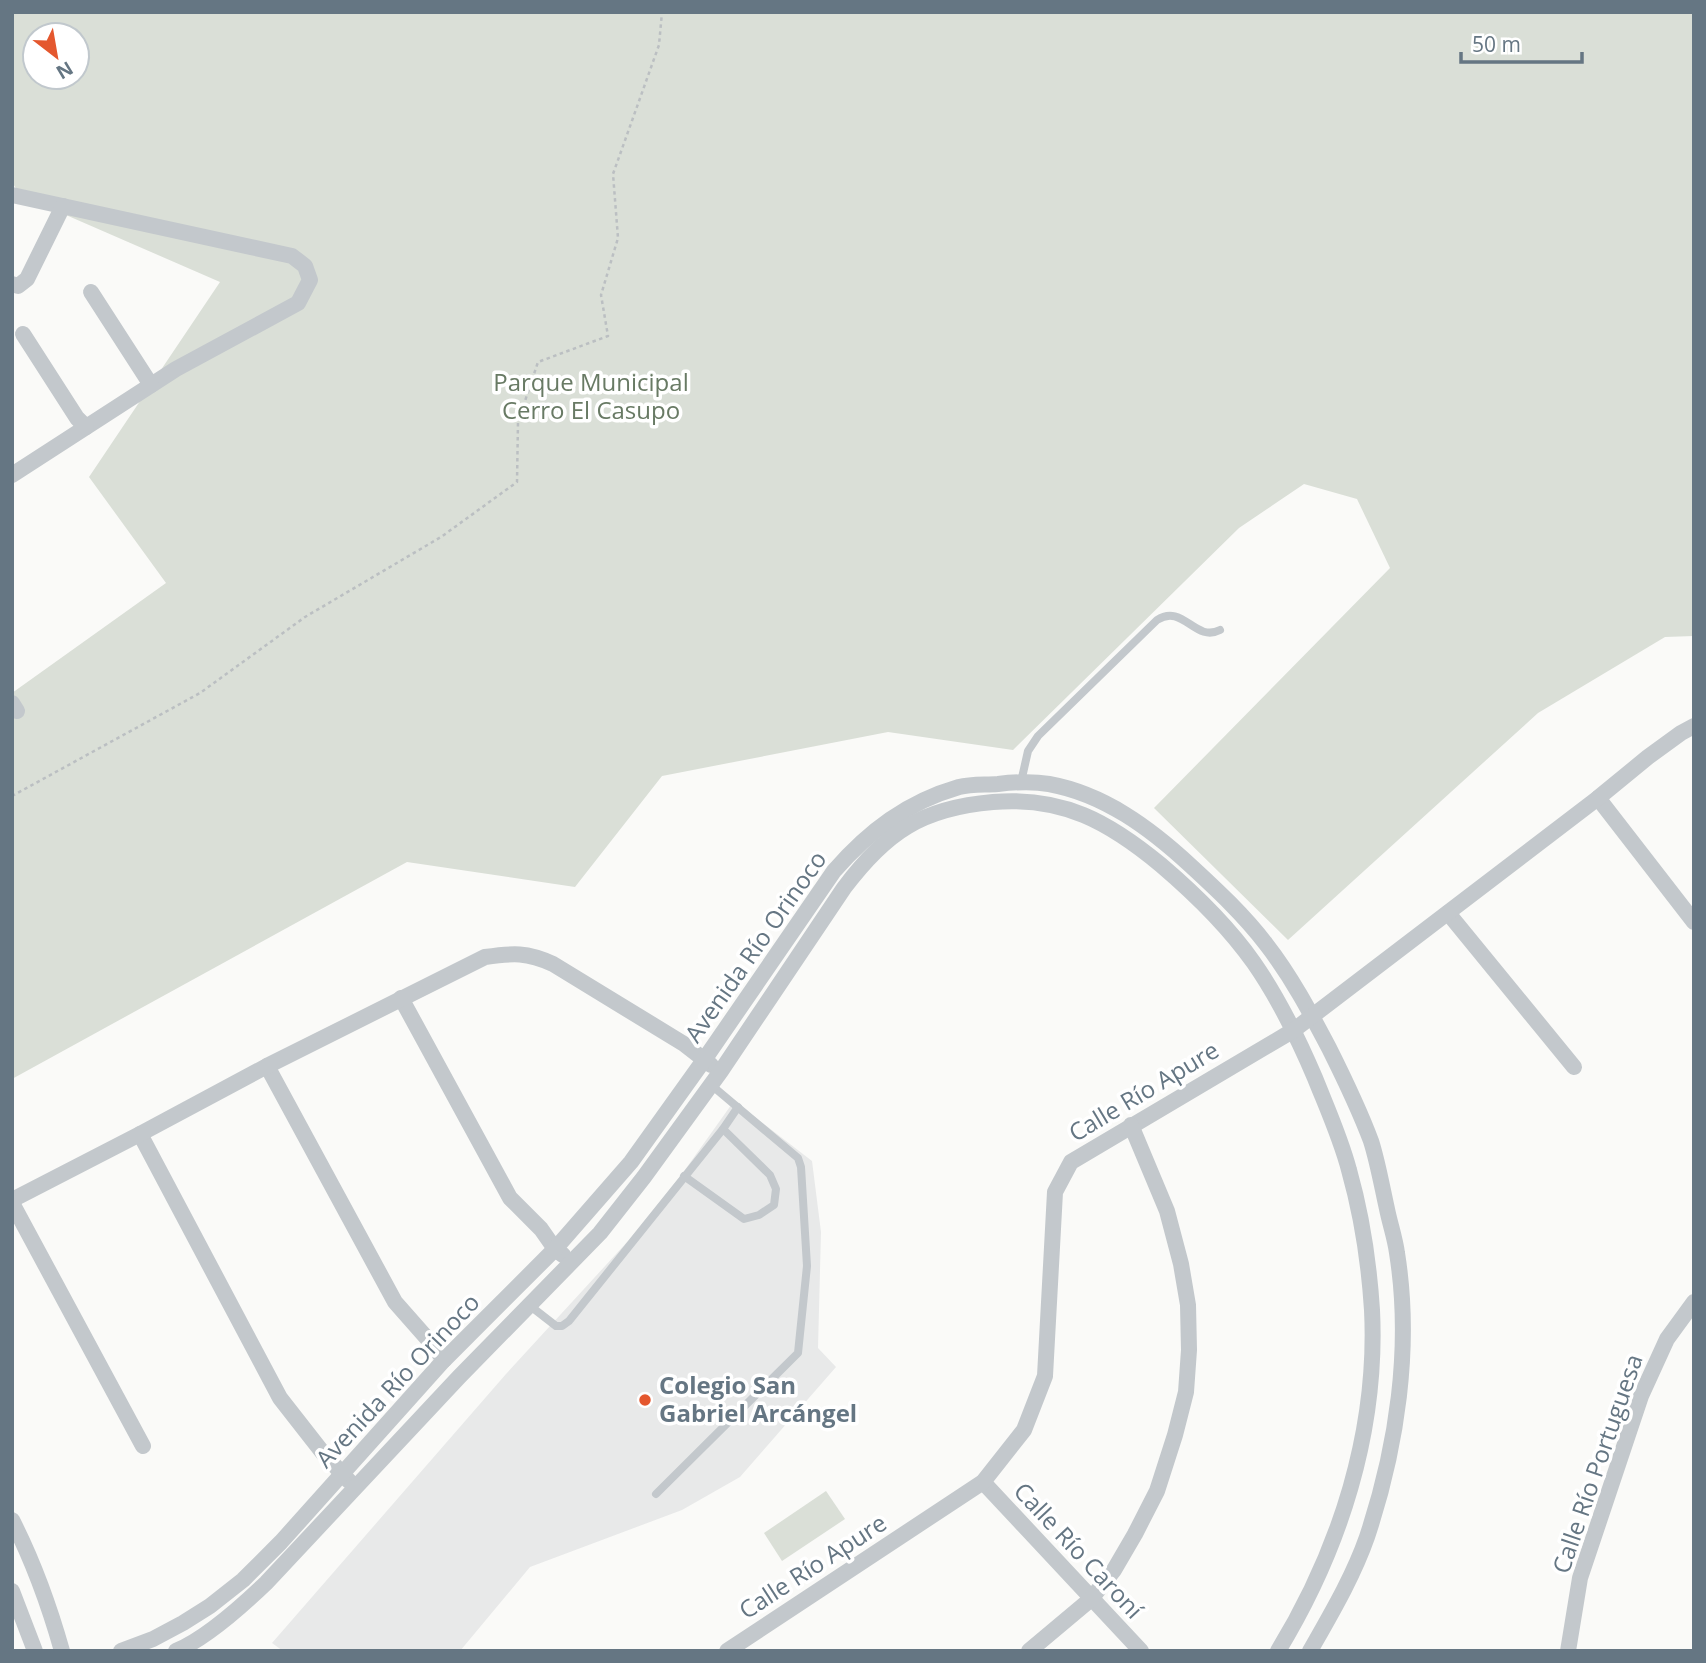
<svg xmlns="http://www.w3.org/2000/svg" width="1706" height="1663" font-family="'Open Sans',sans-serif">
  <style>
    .built { fill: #e8e9e9 }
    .green { fill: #dadfd7; fill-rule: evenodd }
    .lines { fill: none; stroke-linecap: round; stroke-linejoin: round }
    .path { stroke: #bbbfc2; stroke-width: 2.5; stroke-dasharray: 3.5 3.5; stroke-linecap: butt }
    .service { stroke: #c3c8cc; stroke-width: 8 }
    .minor { stroke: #c3c8cc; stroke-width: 16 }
    .poi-dot { fill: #e4572e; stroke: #fff; stroke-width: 2.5 }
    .labels { text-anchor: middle; stroke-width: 7; stroke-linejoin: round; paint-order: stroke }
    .park-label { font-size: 24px; fill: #687a64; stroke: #fff }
    .street-label { font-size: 24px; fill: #657683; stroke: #fff }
    .poi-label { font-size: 24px; font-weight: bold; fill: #657683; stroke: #fff; text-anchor: start }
  </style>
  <rect width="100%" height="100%" fill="#fafaf8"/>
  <polygon class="built" points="734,1101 812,1161 821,1232 818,1348 836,1367 740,1477 682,1510 530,1567 460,1651 283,1651 272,1643 506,1374 628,1241 682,1174"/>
  <g class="green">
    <path d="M12,12H1694V636L1665,637L1538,713L1288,940L1154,808L1390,568L1357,499L1304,484L1239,528L1013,750L888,732L662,776L575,887L407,862L12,1079V693L166,583L89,477L220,282L20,195L12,182ZM35,35H77V77H35Z"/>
    <polygon points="826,1491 845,1519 782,1561 764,1533"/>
  </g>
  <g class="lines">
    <polyline class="path" points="12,796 200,693 305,617 441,537 517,482 518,422 538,362 608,336 601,295 618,238 613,174 659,45 662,12"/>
    <g class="service">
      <path d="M1021,782L1028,751L1038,736L1157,620C1183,603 1195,643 1220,630"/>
      <polyline points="684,1176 744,1219 759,1215 774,1205 776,1189 770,1175 723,1129"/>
      <polyline points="529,1305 556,1326 562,1326 569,1321 723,1129 738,1107"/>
      <polyline points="656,1494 798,1353 807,1266 801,1167 798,1158 710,1084"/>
    </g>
    <g class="minor">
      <polyline points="12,195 292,256 305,266 310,280 298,303 176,369 12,475"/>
      <polyline points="12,284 18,286 27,279 63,206"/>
      <polyline points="91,292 151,385"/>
      <polyline points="23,334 77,418 86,427"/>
      <polyline points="12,703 17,711"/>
      <polyline points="1598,798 1694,922"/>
      <polyline points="1448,913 1574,1067"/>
      <polyline points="401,998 510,1198 541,1229 555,1249 563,1255"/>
      <polyline points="267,1066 395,1302 432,1344 444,1360"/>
      <polyline points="140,1134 280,1398 323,1453 349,1481"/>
      <path d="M12,1200L140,1134L267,1066L485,957C513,953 527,952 553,964L684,1044L711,1065"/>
      <polyline points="12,1203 143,1446"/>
      <polyline points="983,1482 1141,1651"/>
      <path d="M12,1520C34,1563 49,1605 62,1651"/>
      <polyline points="12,1591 35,1651"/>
      <path d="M121,1651L153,1639L183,1623L210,1606L243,1580L281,1542L444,1360L555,1249L631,1162L704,1060L834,871C869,831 907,802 959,787C971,784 985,785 998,784C1015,782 1032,781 1049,784C1104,794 1150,828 1191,866C1217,890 1244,915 1266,944C1291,976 1310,1012 1329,1048C1344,1078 1359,1109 1371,1141C1378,1163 1382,1187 1387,1209C1390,1224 1395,1238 1397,1253C1412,1347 1397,1447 1367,1537C1353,1577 1331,1614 1310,1651"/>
      <path d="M176,1651C207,1638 242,1606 266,1583L459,1377L600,1233L644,1177L721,1071L844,888C886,832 922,808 993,802C1063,796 1109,822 1161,865C1195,894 1228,926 1254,963C1279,999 1298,1038 1315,1078C1327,1108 1341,1139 1349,1170C1362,1216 1369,1263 1372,1310C1378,1431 1340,1549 1278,1651"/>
      <polyline points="727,1651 983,1482 1024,1430 1045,1376 1055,1192 1071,1162 1294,1030 1598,798 1648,757 1681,733 1694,726"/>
      <polyline points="1029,1651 1091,1599 1114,1570 1135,1534 1157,1491 1175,1435 1186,1392 1189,1350 1188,1305 1181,1264 1167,1211 1131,1125"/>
      <polyline points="1568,1651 1580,1578 1641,1396 1667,1339 1694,1302"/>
    </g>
  </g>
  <circle class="poi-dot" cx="645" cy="1400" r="7"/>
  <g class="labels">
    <g class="park-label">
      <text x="591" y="391">Parque Municipal<tspan x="591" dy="28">Cerro El Casupo</tspan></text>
    </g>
    <g class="street-label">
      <text transform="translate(756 947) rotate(-55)" y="8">Avenida Río Orinoco</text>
      <text transform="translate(1144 1092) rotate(-31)" y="8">Calle Río Apure</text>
      <text transform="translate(398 1381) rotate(-47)" y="8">Avenida Río Orinoco</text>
      <text transform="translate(1598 1464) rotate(-71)" y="8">Calle Río Portuguesa</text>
      <text transform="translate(1078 1551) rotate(47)" y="8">Calle Río Caroní</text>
      <text transform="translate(813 1567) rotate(-33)" y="8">Calle Río Apure</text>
    </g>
    <g class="poi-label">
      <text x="659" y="1394">Colegio San<tspan x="659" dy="28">Gabriel Arcángel</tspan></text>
    </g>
  </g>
  <rect width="1706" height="1663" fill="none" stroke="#657683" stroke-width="28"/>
  <g transform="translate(56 56) rotate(149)"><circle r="33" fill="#ffffff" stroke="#c1c8cd" stroke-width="2"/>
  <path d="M0-5L12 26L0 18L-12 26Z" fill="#e4572e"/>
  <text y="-10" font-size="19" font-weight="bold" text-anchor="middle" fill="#657683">N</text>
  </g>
  <path d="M1461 52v10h121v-10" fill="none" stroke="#657683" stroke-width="3.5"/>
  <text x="1472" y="52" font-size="21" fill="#657683" stroke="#ffffff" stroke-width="5" paint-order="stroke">50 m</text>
</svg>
